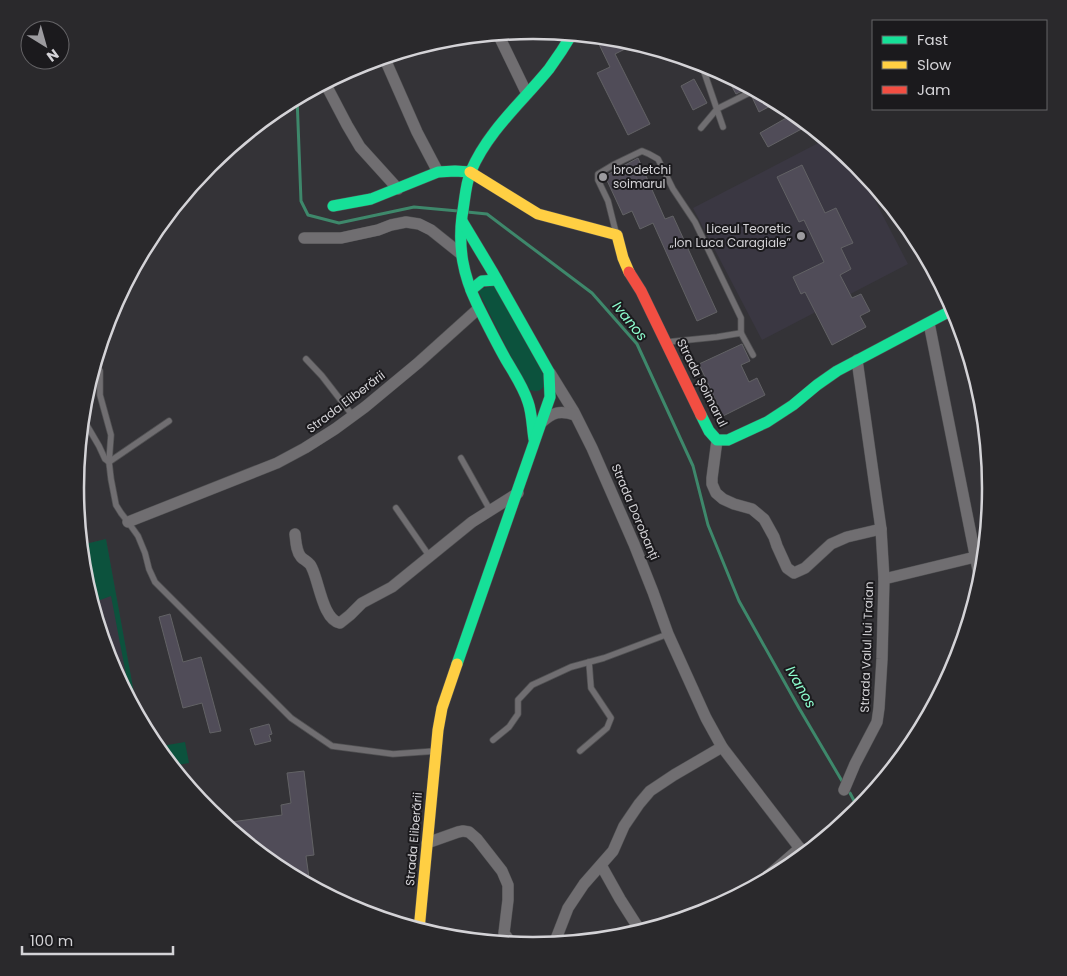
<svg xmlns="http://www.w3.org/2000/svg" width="1067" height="976" font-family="Poppins,sans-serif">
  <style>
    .built { fill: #3a3742 }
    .green { fill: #0c523d }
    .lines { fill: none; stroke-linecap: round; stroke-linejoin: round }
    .stream { stroke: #3e886b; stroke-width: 3 }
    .building { fill: #504c58; stroke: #626265 }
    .lane-casing { stroke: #515153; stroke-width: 7 }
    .street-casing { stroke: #515153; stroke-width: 12 }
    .fast-casing { stroke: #515153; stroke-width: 12 }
    .slow-casing { stroke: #515153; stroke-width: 12 }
    .jam-casing { stroke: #515153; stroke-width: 12 }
    .lane { stroke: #706e71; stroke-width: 5.5 }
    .street { stroke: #706e71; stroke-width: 11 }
    .fast { stroke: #16e098; stroke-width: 11 }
    .slow { stroke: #ffcf43; stroke-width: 11 }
    .jam { stroke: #f24e42; stroke-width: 11 }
    .poi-dot { fill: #9c9b9f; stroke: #1b1a1d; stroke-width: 2 }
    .labels { text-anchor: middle; stroke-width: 4; stroke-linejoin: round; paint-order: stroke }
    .poi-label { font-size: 12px; fill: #d4d3d7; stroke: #1b1a1d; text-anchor: start }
    .street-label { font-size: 12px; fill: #d4d3d7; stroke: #1b1a1d }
    .water-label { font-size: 14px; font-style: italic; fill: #8dfdce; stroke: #1b1a1d }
    .rim { fill: none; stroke: #d4d3d7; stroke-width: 2.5 }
  </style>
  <rect width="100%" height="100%" fill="#343337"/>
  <g class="built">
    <polygon points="826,139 855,162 908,264 762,340 693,208"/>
    <polygon points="106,539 136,704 134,708 110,663 84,577 81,545"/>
  </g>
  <g class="green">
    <path d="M495,285L546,379C544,390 539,394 527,389L478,290Z"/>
    <polygon points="106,539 136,704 134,708 131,701 111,596 92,603 84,577 81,545"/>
    <polygon points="185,742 189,763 172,766 156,747"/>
  </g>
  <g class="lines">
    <g class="stream">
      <polyline points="297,97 301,201 308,215 339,223 414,207 458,211"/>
      <polyline points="467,212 487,214 592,293 637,344 693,466 708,525 739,601 799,708 842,781"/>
      <polyline points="850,793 859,810"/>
    </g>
  </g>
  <g class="building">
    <polygon points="595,36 623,39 637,43 615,54 650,124 628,135 597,73 610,67"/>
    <polygon points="694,79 707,103 693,110 681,86"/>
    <polygon points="736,79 750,87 736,94 730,83"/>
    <polygon points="759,92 778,102 759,112 752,97"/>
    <polygon points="781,103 788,107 809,125 768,147 760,133 788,117"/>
    <polygon points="638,158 665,219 673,216 717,312 697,321 653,223 640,229 632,211 623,215 605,176"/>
    <polygon points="802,165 825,213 836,208 853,243 841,248 851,269 840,275 852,298 861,294 870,311 860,316 866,327 832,345 805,292 801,294 793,277 824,262 804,220 799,222 777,177"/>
    <polygon points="742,344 750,361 741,365 749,382 757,378 765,395 723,416 699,364"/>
    <polygon points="170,614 183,662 201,657 221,731 210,733 202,703 183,708 159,617"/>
    <polygon points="269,724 272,734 269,735 271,741 255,745 250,729"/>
    <polygon points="304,771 314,855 306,856 310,885 279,869 224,823 282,815 281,805 291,803 287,773"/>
  </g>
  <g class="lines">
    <g class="lane-casing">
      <g id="lane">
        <polyline points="701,63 723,127"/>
        <polyline points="701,128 717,109 755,90"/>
        <polyline points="616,233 608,201 598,180 598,174 613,165 642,151 649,154 658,159 673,189 695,222 741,318 741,333"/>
        <polyline points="668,342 717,337 741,333 753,355"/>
        <polyline points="306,359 322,376 353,416"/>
        <polyline points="100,371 100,395 111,435 109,462 111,479 116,505 121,513 128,522 138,536 145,553 149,569 155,582 291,718 332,746 393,754 436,751"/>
        <polyline points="82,417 99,446 105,459 109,462 169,421"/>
        <polyline points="461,458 490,510"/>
        <polyline points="396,508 430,557"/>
        <polyline points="493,740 509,727 518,714 518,700 532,685 571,667 604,658 668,634"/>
        <polyline points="580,751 607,728 611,718 591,688 589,662"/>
      </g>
    </g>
    <g class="street-casing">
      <g id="street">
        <polyline points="498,34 527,94"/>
        <polyline points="384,57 417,132 438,172"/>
        <polyline points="325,83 347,125 360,147 398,189"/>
        <polyline points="304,238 341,238 378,230 391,225 406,222 419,224 431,230 461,254"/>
        <polyline points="929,323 981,585"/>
        <polyline points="550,373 574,412 592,448 634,544 653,592 668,634 706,718 722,747 805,855"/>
        <path d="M541,423C553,412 560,410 575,415"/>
        <polyline points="717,440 712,478 712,484 716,493 723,499 734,504 752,509 764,519 774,537 777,546 787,568 794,573 805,568 831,544 847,537 881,529"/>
        <polyline points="128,522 277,463 305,448 335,429 365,407 418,363 478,309"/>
        <path d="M295,534C296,542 296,551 301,557C305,561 310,562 312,568C319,582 323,620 340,623L350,615L362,603L392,587L472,522L518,493"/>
        <polyline points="884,579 975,557"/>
        <polyline points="844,790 855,764 877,722 879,708 882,659 884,579 881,529 857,360"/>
        <polyline points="427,843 458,832 463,831 469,832 477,839 502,871 508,885 508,900 504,933 512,944"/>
        <polyline points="601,865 620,899 641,932"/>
        <polyline points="755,887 800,848"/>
        <polyline points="554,944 568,908 584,884 613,851 624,826 639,804 650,791 674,775 722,747"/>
      </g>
    </g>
    <g class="fast-casing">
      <g id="fast">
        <polyline points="333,206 371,199 438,172 455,171 470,172"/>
        <polyline points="471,290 482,281 497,280"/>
        <polyline points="701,415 709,431 717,440 728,440 767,422 793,405 817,385 837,371 954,309"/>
        <path d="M534,439C532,427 532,413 528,402C523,386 513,372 505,358C495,340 486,322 477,304C463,275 458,248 462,216C465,201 465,185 471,171C488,131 522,102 549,69C557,58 565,46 572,34"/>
        <polyline points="457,664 550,397 549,372 492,271 462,221"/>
      </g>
    </g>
    <g class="slow-casing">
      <g id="slow">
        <polyline points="470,172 538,214 617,235 623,258 629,272"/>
        <polyline points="419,930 438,730 442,708 457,664"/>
      </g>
    </g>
    <g class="jam-casing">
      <polyline id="jam" points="629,272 641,291 701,415"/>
    </g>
    <use href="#lane" class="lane"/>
    <use href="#street" class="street"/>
    <use href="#fast" class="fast"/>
    <use href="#slow" class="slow"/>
    <use href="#jam" class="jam"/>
  </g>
  <g class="poi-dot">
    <circle cx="603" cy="177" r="5"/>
    <circle cx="801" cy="236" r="5"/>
  </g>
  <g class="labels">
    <g class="poi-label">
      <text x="613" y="174">brodetchi<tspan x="613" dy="14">soimarul</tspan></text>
      <text x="791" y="233" text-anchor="end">Liceul Teoretic<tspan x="791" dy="14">„Ion Luca Caragiale”</tspan></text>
    </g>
    <g class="street-label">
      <text transform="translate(702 383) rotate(63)" y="4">Strada Șoimarul</text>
      <text transform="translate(346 402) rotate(-37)" y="4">Strada Eliberării</text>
      <text transform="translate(635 512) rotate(67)" y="4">Strada Dorobanți</text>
      <text transform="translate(867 647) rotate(-88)" y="4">Strada Valul lui Traian</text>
      <text transform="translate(414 839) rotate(-85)" y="4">Strada Eliberării</text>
    </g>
    <g class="water-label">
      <text transform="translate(630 321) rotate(51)" y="5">Ivanos</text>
      <text transform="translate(801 687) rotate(60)" y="5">Ivanos</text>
    </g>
  </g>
  <path d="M0 0H1067V976H0ZM84 488a449 449 0 1 1 898 0a449 449 0 1 1-898 0Z" fill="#2a292c" fill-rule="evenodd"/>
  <path class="rim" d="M84 488a449 449 0 1 1 898 0a449 449 0 1 1-898 0Z"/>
  <rect x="872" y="20" width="175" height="90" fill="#1b1a1d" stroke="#656467"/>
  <rect x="882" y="36" width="25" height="8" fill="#16e098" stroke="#656467"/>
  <text x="917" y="45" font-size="15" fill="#d4d3d7">Fast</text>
  <rect x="882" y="61" width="25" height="8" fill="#ffcf43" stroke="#656467"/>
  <text x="917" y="70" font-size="15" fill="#d4d3d7">Slow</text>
  <rect x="882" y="86" width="25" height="8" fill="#f24e42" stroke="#656467"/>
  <text x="917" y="95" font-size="15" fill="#d4d3d7">Jam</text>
  <g transform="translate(45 45) rotate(143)"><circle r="24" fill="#1b1a1d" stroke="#656467"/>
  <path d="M0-4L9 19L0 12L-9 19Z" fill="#9c9b9f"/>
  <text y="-8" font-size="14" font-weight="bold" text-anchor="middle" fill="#d4d3d7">N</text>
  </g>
  <path d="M22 946v8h151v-8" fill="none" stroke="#d4d3d7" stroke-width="2.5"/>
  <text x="30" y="946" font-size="15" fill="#d4d3d7" stroke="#1b1a1d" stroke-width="4" paint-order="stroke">100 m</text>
</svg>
